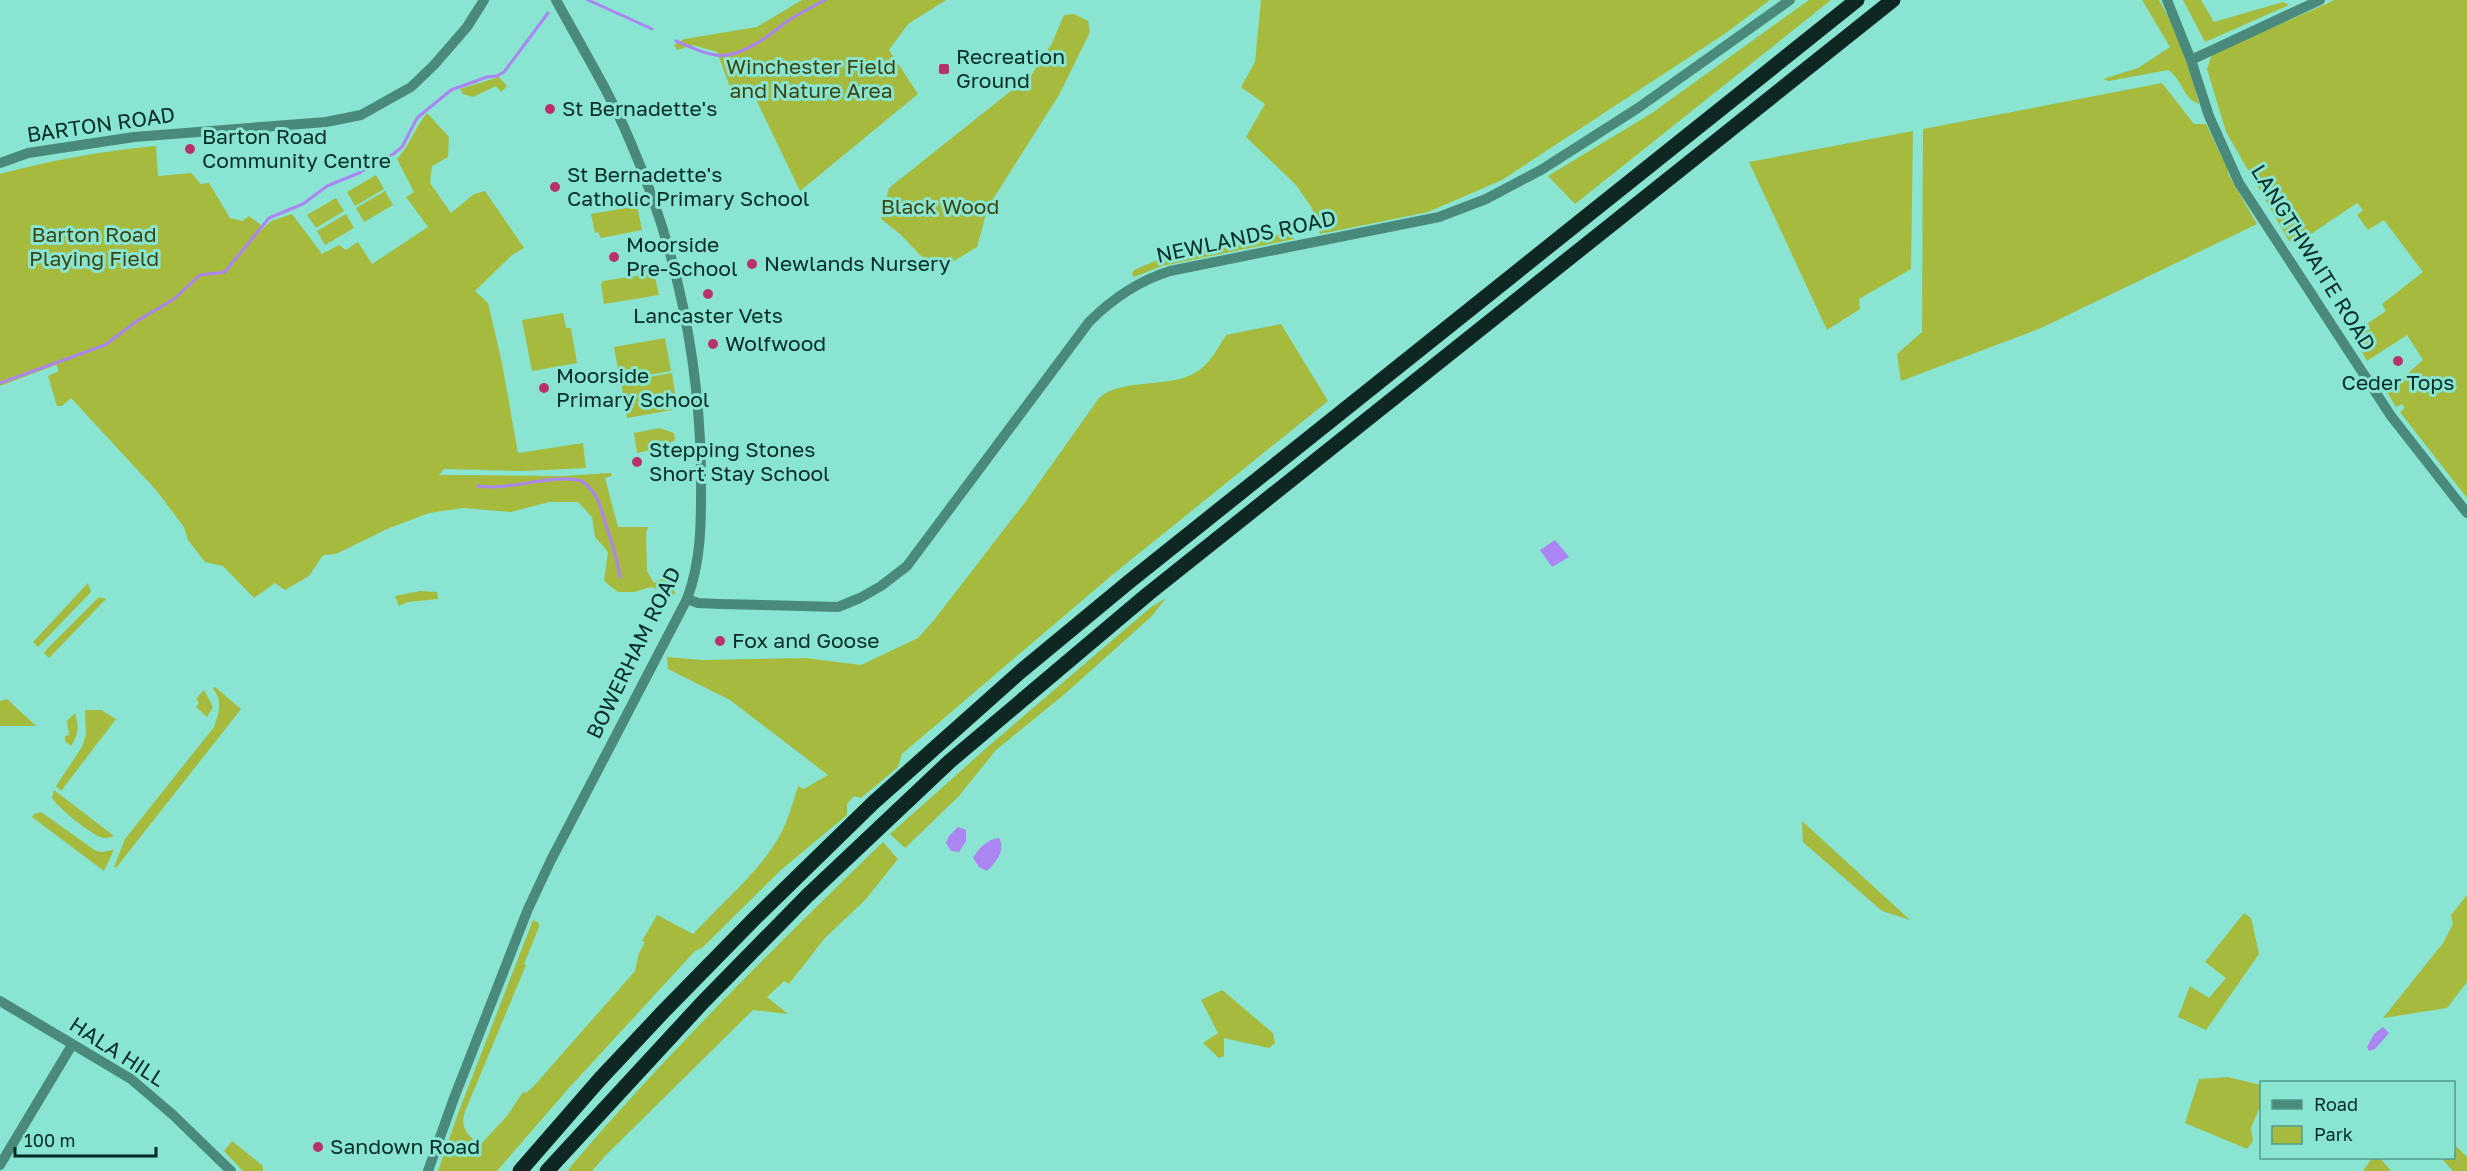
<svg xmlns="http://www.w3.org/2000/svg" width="2467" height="1171" font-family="'Golos Text',sans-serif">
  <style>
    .green { fill: #a6ba3d }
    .water { fill: #ab85f2 }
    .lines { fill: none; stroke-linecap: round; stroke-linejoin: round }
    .stream { stroke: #ab85f2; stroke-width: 3 }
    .minor { stroke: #498a7c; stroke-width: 10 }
    .highway { stroke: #0f2722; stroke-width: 15 }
    .poi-dot { fill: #b9306d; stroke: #89e5d1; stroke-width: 2 }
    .labels { text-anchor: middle; stroke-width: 6; stroke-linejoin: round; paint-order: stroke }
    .poi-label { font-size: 21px; fill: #012b24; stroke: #89e5d1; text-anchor: start }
    .park-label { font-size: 21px; fill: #3d4610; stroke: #89e5d1 }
    .street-label { font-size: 21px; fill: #012b24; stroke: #89e5d1 }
  </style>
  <rect width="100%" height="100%" fill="#89e5d1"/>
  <g class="green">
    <polygon points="802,0 946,0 908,24 889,50 918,94 800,191 750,87 733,95 717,52 693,45 677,50 674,45 684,39 757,27"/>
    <polygon points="1261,0 1770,0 1723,35 1502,180 1428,212 1320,234 1312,208 1296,185 1246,137 1265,104 1241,87 1255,62"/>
    <polygon points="1809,0 1831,0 1575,204 1548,176 1652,113"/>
    <path d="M2142,0H2159C2179,34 2190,66 2199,104C2181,97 2183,79 2168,70L2109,81L2103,79L2138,68L2170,47Z"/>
    <polygon points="2183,0 2201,0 2214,22 2283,2 2289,5 2205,42"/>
    <polygon points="2335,0 2467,0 2467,498 2400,412 2405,408 2402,404 2396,407 2387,392 2423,360 2407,335 2367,361 2354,338 2370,329 2368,323 2386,311 2382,304 2423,272 2384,220 2368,230 2357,215 2363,210 2357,203 2296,244 2289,241 2226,132 2207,69 2212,54"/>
    <polygon points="1074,14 1088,21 1090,32 1059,95 988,207 977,247 952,262 923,258 900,234 881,219 889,188 1032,74 1052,43 1064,15"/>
    <polygon points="499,77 507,86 501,92 496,86 473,97 463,94 460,89"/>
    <polygon points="2162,83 2194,124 2206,124 2228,170 2228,174 2257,224 2041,328 1901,381 1897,354 1922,332 1923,129"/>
    <path d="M427,113L449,137L448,157L432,166L430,183L451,213L474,194L485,191L524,248L512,255L475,291L488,303L502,363L518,453L583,443L586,468L521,471L444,469L439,475L563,476L611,473L612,476L605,478L618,527H648L646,533L647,571L654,583L671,574L675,595L651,587L634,592H618L604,581L608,552L595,537L592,517L578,502H549L511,512L463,508L429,513L387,529L336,554L323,555L309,576L285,590L275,583L254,598L223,566L205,562L188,540L184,527L156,490L71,398L62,406H57L48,376L59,371L56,365L0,386V174C51,160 103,151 156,146L158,176L191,173L201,184L209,183L230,218L242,221L249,216L262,226L256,235L271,221L292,214L322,254L339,245L346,250L358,242L372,264L428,227L406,197L414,192L397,159C410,145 415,127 427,113Z"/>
    <polygon points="1913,131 1911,269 1859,299 1860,309 1827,330 1749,162"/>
    <polygon points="376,175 384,189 355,206 347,192"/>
    <polygon points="385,191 393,205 364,222 356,208"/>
    <polygon points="336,198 344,211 316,228 307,215"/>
    <polygon points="637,206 642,230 601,238 598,232 595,233 591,214"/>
    <polygon points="346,214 354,228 325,245 317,231"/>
    <polygon points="1288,233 1291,234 1294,239 1162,266 1134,277 1132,274 1134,270 1162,258"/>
    <polygon points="654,273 659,295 604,304 601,284 603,281"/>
    <polygon points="563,313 566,328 571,328 577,363 532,371 522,320"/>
    <path d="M1281,324L1328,401L1112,575L902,754L898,767L861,798L854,796L847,804V815L782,869L702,948L695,951L568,1089L497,1171H438L459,1111L533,920L539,923V927L524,964L526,965L464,1114C461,1130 468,1135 480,1145L507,1116L523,1092L526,1093L533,1087L635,971L639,953L645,942L642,941L657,915L693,934C719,906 753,877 774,845C786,828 792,806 798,786L804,789L828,775L730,700L668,669L667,657L702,660L805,658L861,665L918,638L934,620L1026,501L1099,398C1122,378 1166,388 1193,374C1209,366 1217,349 1226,335Z"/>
    <polygon points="665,338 671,371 620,380 614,347"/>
    <polygon points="672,373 677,406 671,407 672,410 627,418 621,382"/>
    <polygon points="660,428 674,433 675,440 660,448 637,453 634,433"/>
    <polygon points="88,583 91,592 38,647 33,642"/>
    <polygon points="420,591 437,592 438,599 408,602 399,606 395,596"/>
    <polygon points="99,597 106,599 49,658 44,653 48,648"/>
    <polygon points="1166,598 1152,616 1067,692 996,750 959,796 905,848 890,834 991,744 1150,608"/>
    <path d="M215,687L241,709L116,868L114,867L125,839L214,727C219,713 223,701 213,689Z"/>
    <polygon points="204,690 213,707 207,717 196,707 199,703 196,699"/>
    <polygon points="7,699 36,726 0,726 0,701"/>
    <polygon points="85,710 101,710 116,719 61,791 56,786 82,747 86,735"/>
    <path d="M75,713C79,727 79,734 71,746L65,741V736L69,735L67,721Z"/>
    <path d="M54,790L114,836C109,838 105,839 100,837C90,833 55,806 52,797Z"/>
    <polygon points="41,812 96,851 101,852 114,850 104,871 32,817 34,814"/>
    <polygon points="1802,821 1910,920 1882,911 1803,842"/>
    <path d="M883,842L898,859L866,899L824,939L789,984L784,981L767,997L788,1014L753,1010L604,1157L592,1171H567C665,1055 774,948 883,842Z"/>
    <polygon points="2467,895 2467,982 2447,1008 2383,1018 2443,943 2453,924 2451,915"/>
    <polygon points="2244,913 2251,918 2259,954 2206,1030 2178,1017 2190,986 2209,998 2226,978 2205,962"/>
    <polygon points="1222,990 1273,1033 1275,1043 1269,1048 1224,1038 1224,1056 1219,1058 1203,1043 1218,1033 1201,1000"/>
    <polygon points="2228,1077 2261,1085 2261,1104 2251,1128 2253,1141 2247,1149 2185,1123 2199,1079"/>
    <polygon points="232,1141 263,1166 263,1171 243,1171 224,1151"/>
    <polygon points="2454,1144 2467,1157 2467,1171 2453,1171 2441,1158 2454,1158"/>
    <polygon points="2372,1158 2380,1158 2391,1171 2363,1171"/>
  </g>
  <g class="water">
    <polygon points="1555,540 1569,557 1552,567 1540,550"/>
    <polygon points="958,827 966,830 966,841 959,852 951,851 946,843 949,836"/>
    <path d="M999,838C1006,850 996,862 987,871L979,867L973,858C979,848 987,839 999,838Z"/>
    <polygon points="2383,1027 2389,1033 2375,1049 2369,1051 2367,1047 2374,1034"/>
  </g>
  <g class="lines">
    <g class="stream">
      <polyline points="588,0 652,29"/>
      <path d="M676,41C688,46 702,53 715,55C738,59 765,39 781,26C793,16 811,8 825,0"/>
      <polyline points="0,383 105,345 137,321 174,299 200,275 225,272 269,218 303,204 327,186 359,173 393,154 402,147 417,118 451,90 487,77 497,76 504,72 548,13"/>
      <path d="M478,486C512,491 550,473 582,481C602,497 600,509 608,531C614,548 617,559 620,577"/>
    </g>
    <g class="minor">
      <polyline points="2167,0 2191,60 2209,116 2239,183 2391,416 2467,513"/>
      <polyline points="2191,60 2320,0"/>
      <polyline points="0,163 28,153 134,137 326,122 361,115 411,87 434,65 467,27 484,0"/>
      <path d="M687,599L698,603L720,604L838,607L860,598L881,586L907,566L1089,322C1113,298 1138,281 1170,271L1439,217L1486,199L1541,170L1638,108L1790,0"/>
      <polyline points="0,1001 131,1079 172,1114 231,1171"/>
      <polyline points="0,1165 72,1045"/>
      <path d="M428,1171L454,1098L528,909L551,860L687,599C703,557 701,513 701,469C699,356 675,244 630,141C610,93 581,46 556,0"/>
    </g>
    <g class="highway">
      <polyline points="520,1171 600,1079 662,1013 756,917 873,803 1020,672 1130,581 1857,0"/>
      <polyline points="547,1171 703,1002 807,896 949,762 1148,594 1893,0"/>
    </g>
  </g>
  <g class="poi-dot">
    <rect x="938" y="63" width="12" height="12" rx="3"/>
    <circle cx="550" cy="109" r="6"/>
    <circle cx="190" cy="149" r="6"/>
    <circle cx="555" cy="187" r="6"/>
    <circle cx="614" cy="257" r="6"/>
    <circle cx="752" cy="264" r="6"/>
    <circle cx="708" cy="294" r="6"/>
    <circle cx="713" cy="344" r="6"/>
    <circle cx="2398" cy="361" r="6"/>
    <circle cx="544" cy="388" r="6"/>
    <circle cx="637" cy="462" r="6"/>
    <circle cx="720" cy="641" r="6"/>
    <circle cx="318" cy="1147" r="6"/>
  </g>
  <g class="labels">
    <g class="poi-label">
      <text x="956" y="64">Recreation<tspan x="956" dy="24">Ground</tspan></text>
      <text x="562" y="116">St Bernadette's</text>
      <text x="202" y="144">Barton Road<tspan x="202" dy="24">Community Centre</tspan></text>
      <text x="567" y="182">St Bernadette's<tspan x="567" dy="24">Catholic Primary School</tspan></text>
      <text x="626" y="252">Moorside<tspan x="626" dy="24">Pre-School</tspan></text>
      <text x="764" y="271">Newlands Nursery</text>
      <text x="708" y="323" text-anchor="middle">Lancaster Vets</text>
      <text x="725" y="351">Wolfwood</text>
      <text x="556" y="383">Moorside<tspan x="556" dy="24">Primary School</tspan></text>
      <text x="2398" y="390" text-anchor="middle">Ceder Tops</text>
      <text x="649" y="457">Stepping Stones<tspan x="649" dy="24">Short Stay School</tspan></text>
      <text x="732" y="648">Fox and Goose</text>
      <text x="330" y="1154">Sandown Road</text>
    </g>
    <g class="park-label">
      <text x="811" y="74">Winchester Field<tspan x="811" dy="24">and Nature Area</tspan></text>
      <text x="940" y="214">Black Wood</text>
      <text x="94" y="242">Barton Road<tspan x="94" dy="24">Playing Field</tspan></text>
    </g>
    <g class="street-label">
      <text transform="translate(101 125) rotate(-8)" y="7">BARTON ROAD</text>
      <text transform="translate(1246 237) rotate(-12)" y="7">NEWLANDS ROAD</text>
      <text transform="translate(2313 258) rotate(58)" y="7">LANGTHWAITE ROAD</text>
      <text transform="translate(634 653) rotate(-64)" y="7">BOWERHAM ROAD</text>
      <text transform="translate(117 1052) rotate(33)" y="7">HALA HILL</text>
    </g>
  </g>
  <rect x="2260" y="1081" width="195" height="78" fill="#89e5d1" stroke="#539b8c" stroke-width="1.5"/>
  <rect x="2272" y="1100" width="30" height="9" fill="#498a7c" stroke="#539b8c" stroke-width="1.5"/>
  <text x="2314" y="1111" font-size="18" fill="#012b24">Road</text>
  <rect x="2272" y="1126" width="30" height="18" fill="#a6ba3d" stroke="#539b8c" stroke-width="1.5"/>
  <text x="2314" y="1141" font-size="18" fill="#012b24">Park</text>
  <path d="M15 1147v9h141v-9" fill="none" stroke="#012b24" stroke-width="3"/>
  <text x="24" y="1147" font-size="18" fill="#012b24" stroke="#89e5d1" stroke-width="4.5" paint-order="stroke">100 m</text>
</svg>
